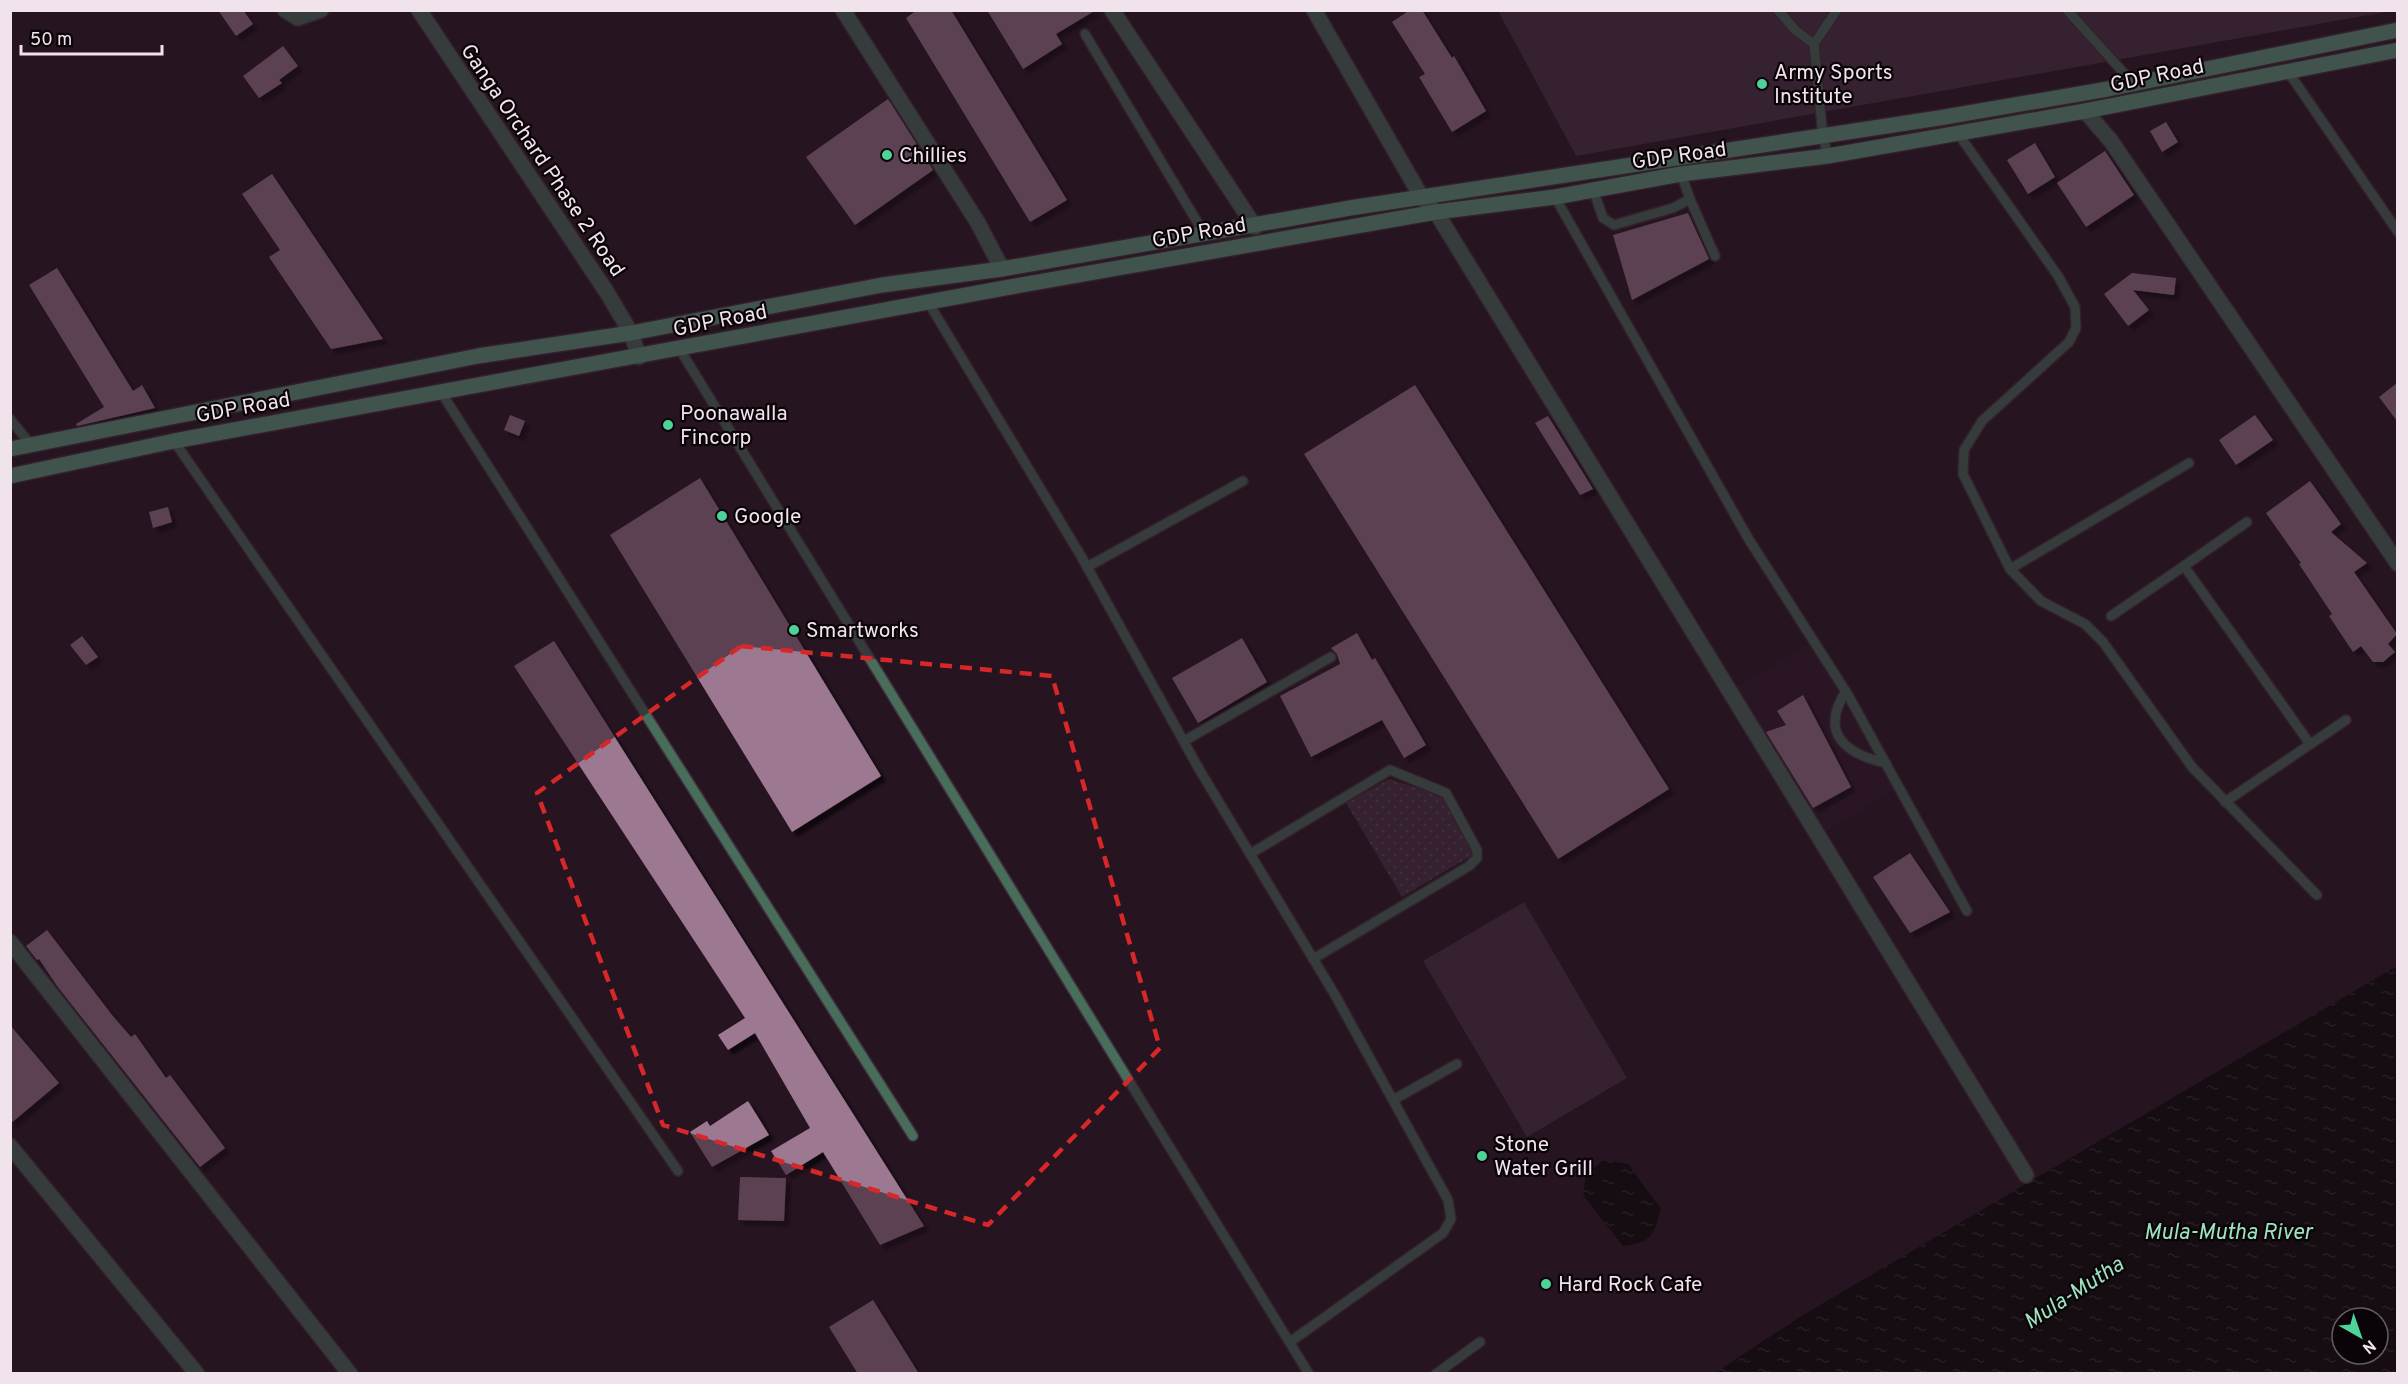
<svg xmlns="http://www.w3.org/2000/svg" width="2408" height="1384" font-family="Overpass,sans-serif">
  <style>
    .built { fill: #30182a }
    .grass { fill: url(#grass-dots) }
    .garden { fill: #473140 }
    .water { fill: url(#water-ripples); fill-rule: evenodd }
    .building { fill: #9d7891; filter: url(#shadow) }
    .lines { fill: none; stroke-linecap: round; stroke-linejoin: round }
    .service-casing { stroke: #42313d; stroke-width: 12 }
    .minor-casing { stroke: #42313d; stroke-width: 18 }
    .secondary-casing { stroke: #42313d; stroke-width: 18 }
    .service { stroke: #486e5b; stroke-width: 9 }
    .minor { stroke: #486e5b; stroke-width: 15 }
    .secondary { stroke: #609f80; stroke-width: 15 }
    .marked { fill: none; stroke: #d62828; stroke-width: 4.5; stroke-dasharray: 12 8; stroke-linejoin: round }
    .poi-dot { fill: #4dd39a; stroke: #0a0408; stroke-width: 2 }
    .labels { text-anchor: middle; stroke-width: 4.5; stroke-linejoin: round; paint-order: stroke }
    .poi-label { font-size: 21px; fill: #f1e3ec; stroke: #0a0408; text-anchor: start }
    .street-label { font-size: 21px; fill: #f1e3ec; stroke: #0a0408 }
    .water-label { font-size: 22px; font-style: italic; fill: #9ce4c0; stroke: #0a0408 }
  </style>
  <defs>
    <pattern id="grass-dots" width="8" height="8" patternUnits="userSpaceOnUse" patternTransform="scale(1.5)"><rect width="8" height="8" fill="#473140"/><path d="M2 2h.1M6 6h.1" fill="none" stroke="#624f5c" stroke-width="1.8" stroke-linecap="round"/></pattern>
    <pattern id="water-ripples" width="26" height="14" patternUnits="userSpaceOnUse" patternTransform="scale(1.5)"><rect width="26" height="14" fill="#000602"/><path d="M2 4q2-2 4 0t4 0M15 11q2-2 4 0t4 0" fill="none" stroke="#262a27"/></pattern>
    <filter id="shadow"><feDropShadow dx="5" dy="5" stdDeviation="1.5" flood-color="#0009"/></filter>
  </defs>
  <rect width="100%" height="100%" fill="#261421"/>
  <polygon class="built" points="1809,644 1896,788 1816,838 1722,696"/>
  <polygon class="grass" points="1389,779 1442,795 1476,853 1402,897 1346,803"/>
  <g class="garden">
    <polygon points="2397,10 1576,156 1498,11"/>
    <polygon points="1524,902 1627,1078 1527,1137 1423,961"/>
  </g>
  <g class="water">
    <path d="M2397,966V1373L1713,1374L1803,1315ZM2342,1318H2378V1354H2342Z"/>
    <path d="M1603,1160L1628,1164L1661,1209C1653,1237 1652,1242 1623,1246L1583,1195L1586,1175Z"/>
  </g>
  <g class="building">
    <polygon points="218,10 243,10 253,24 236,36"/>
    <polygon points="917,10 951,10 1067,200 1030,222 906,18"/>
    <polygon points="987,10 1096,10 1056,34 1062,44 1023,69"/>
    <polygon points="1410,10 1422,10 1452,58 1454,56 1486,111 1452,132 1419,77 1425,74 1392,22"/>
    <polygon points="283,46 298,66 279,80 282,83 259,98 243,76"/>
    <polygon points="888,99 933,170 855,225 806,157"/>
    <polygon points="2166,122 2178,142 2162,152 2150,131"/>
    <polygon points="2035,143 2055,177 2028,194 2007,160"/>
    <polygon points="2105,151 2134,195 2086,227 2057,183"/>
    <polygon points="272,174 383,339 331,349 269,257 280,250 242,194"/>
    <polygon points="1688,213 1709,259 1632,300 1613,235"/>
    <polygon points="57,268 133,391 142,385 155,408 77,426 76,424 104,407 29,285"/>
    <polygon points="2132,273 2176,278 2174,295 2133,290 2149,310 2128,326 2104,294"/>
    <polygon points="2397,383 2397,421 2379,397"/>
    <polygon points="1415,385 1669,789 1558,859 1304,454"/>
    <polygon points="510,415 525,421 519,436 504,430"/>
    <polygon points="2255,415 2273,440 2236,465 2219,440"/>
    <polygon points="1548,416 1593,489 1580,495 1535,423"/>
    <polygon points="700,478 881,776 792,832 610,535"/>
    <polygon points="2310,481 2341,524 2331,532 2367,563 2354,572 2397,634 2388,644 2395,652 2383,662 2373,662 2361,646 2353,652 2329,616 2332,614 2299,564 2301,563 2266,513"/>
    <polygon points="168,507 172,522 153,528 149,512"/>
    <polygon points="1357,633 1372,660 1375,658 1426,745 1404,758 1382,720 1311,757 1280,696 1340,664 1337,654 1331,648"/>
    <polygon points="82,636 98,657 86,665 70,645"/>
    <polygon points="1242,638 1267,682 1198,723 1172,678"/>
    <polygon points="554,641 924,1226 880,1245 823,1152 786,1175 771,1151 810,1128 755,1033 728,1050 718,1035 745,1018 514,666"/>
    <polygon points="1803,695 1851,787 1813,808 1766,732 1786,725 1777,711"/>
    <polygon points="1910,853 1950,912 1910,933 1873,877"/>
    <polygon points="47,930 112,1015 131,1037 135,1034 166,1078 170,1075 225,1148 200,1167 57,986 39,959 37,960 26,946"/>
    <polygon points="10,1025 59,1083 10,1124"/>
    <polygon points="748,1101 769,1135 712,1167 690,1132 707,1121 710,1126"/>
    <polygon points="740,1177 786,1178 784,1221 738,1220"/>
    <polygon points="873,1300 919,1374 858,1374 829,1327"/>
  </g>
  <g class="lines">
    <g class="service-casing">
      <g id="service">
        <polyline points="1778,10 1795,30 1814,44"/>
        <polyline points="2067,10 2132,82"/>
        <polyline points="1085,34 1205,235"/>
        <polyline points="2287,70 2398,232"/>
        <polyline points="1957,132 2058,276 2075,307 2076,328 2069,342 1982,421 1964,450 1963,474 2010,569 2041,601 2085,624 2103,642 2192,767 2317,895"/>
        <polyline points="1828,156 1823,137 1814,44 1837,10"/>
        <polyline points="1593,189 1603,218 1614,225 1673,208 1690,199 1681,174"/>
        <polyline points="1555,197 1748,538 1848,695 1967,911"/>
        <polyline points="1690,199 1715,256"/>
        <polyline points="928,302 1081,556 1199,769 1335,995 1448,1200 1451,1219 1443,1233 1290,1342"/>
        <polyline points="679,348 1309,1374"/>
        <polyline points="441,392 913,1136"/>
        <polyline points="10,419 31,445"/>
        <polyline points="174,441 678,1171"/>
        <polyline points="2184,566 2247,522"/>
        <polyline points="1087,567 1243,481"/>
        <polyline points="2010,569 2189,463"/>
        <polyline points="2111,616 2184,566 2310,744"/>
        <path d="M1846,691C1819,733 1845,754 1886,763"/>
        <polyline points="1184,741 1331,657"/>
        <polyline points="2225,802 2346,720"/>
        <polyline points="1250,854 1390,770 1446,793 1477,850 1477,858 1469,866 1313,959"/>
        <polyline points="1393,1100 1457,1064"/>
        <polyline points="1436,1374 1480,1342"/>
      </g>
    </g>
    <g class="minor-casing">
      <g id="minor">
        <polyline points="285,10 298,18 321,10"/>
        <polyline points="419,10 606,291 631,333 639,357"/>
        <polyline points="843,10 978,223 1002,269"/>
        <polyline points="1112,10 1255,227"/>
        <polyline points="1314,10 1422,198 1436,212 2026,1175"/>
        <polyline points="2085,111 2111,141 2398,564"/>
        <polyline points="10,942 350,1374"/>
        <polyline points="10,1146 197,1374"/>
      </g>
    </g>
    <g class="secondary-casing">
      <g id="secondary">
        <polyline points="10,449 478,356 631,333 882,285 1002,269 1350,208 1939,118 2108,89 2398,30"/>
        <polyline points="10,476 174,441 1010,287 1436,212 1555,197 1681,174 1828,156 2085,111 2398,50"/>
      </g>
    </g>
    <use href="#service" class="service"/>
    <use href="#minor" class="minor"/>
    <use href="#secondary" class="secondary"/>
  </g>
  <path d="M0 0H2408V1384H0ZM741,646L1052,676L1160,1048L988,1225L663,1125L537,793Z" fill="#261421" fill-opacity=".55" fill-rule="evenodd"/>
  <path class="marked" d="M741,646L1052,676L1160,1048L988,1225L663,1125L537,793Z"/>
  <g class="poi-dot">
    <circle cx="1762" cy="84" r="6"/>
    <circle cx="887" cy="155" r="6"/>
    <circle cx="668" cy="425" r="6"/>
    <circle cx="722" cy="516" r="6"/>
    <circle cx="794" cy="630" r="6"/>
    <circle cx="1482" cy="1156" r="6"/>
    <circle cx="1546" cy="1284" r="6"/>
  </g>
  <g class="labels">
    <g class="poi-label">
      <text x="1774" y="79">Army Sports<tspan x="1774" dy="24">Institute</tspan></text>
      <text x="899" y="162">Chillies</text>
      <text x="680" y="420">Poonawalla<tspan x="680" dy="24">Fincorp</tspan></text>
      <text x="734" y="523">Google</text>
      <text x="806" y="637">Smartworks</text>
      <text x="1494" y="1151">Stone<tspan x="1494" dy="24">Water Grill</tspan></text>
      <text x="1558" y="1291">Hard Rock Cafe</text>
    </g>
    <g class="street-label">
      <text transform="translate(2157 75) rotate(-12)" y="7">GDP Road</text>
      <text transform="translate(1679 155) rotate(-8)" y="7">GDP Road</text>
      <text transform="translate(543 160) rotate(56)" y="7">Ganga Orchard Phase 2 Road</text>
      <text transform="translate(1199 232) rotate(-10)" y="7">GDP Road</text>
      <text transform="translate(720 320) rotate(-11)" y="7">GDP Road</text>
      <text transform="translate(243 407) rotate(-10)" y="7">GDP Road</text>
    </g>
    <g class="water-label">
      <text x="2228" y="1239">Mula-Mutha River</text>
      <text transform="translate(2073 1292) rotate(-33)" y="8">Mula-Mutha</text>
    </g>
  </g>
  <rect width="2408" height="1384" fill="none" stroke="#f1e3ec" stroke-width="24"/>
  <g transform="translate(2360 1336) rotate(140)"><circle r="28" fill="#0a0408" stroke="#665d63" stroke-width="1.5"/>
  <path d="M0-4.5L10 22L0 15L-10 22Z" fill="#4dd39a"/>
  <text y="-9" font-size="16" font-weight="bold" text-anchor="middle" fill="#f1e3ec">N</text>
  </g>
  <path d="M21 45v9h141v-9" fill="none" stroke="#f1e3ec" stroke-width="3"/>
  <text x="30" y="45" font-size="18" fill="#f1e3ec" stroke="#0a0408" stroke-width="4.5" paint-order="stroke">50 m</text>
</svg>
